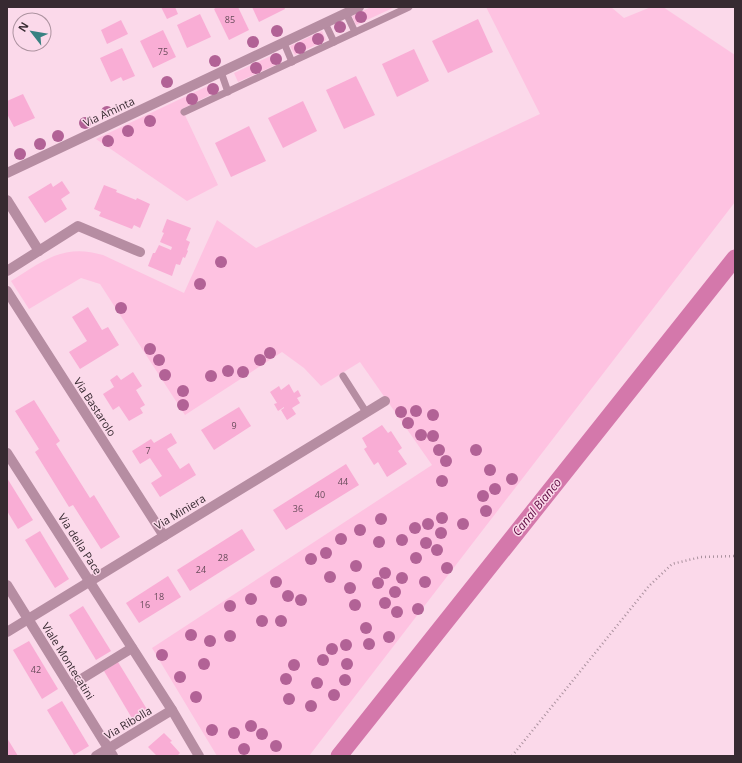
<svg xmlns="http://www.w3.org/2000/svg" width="742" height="763" font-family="'Open Sans',sans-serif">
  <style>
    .green { fill: #fec2e1 }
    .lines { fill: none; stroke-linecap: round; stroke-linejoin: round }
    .canal { stroke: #d478ab; stroke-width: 17 }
    .building { fill: #f9add5 }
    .path { stroke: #aa919e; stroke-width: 2.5; stroke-dasharray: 1 3; stroke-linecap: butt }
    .lane { stroke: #b68da2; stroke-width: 7 }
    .street { stroke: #b68da2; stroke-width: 10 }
    .tree { fill: #b26296 }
    .labels { text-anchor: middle; stroke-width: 3; stroke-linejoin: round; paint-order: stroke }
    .number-label { font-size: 9px; fill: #684b5a }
    .street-label { font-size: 11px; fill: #372a31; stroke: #fbd9ea }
    .water-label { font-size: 12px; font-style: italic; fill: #5e0a41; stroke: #fbd9ea }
  </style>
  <rect width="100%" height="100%" fill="#fbd9ea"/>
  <g class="green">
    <polygon points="371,7 395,7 356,25 352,16"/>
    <path d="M486,7H611L624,18L651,7H663L735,55V202L309,756H217L152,648L432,465L360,362L321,386L304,368L282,352L185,415L100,284L81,278L29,309L11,281C43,261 64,243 103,255L184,293L217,220L256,248L540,114Z"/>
    <polygon points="322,31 326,40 295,55 290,46"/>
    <polygon points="277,53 282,62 238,82 234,73"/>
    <polygon points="214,83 218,91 182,109 218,185 187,201 96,139"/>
  </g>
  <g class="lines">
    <polyline class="canal" points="339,756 735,258"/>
  </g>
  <g class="building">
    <polygon points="161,7 175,7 178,14 167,19"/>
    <polygon points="217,7 238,7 249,30 229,40 214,9"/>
    <polygon points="252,7 284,7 285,9 259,22"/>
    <polygon points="200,14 211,37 187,48 177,25"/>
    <polygon points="478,19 493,52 448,73 432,41"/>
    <polygon points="121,20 128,34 107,44 101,30"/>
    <polygon points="163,30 176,57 153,68 140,41"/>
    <polygon points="122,48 135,76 123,81 121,77 111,82 100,58"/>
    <polygon points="414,49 429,81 397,97 382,64"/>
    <polygon points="356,76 375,115 344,129 326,90"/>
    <polygon points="23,94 35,118 14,127 7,114 7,101"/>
    <polygon points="303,101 317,131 283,148 268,118"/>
    <polygon points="249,126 266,161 231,177 215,143"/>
    <polygon points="62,181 70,193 61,199 67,209 45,223 28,197 51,183 53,187"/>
    <polygon points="104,185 117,190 116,192 136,200 137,198 150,204 140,228 134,225 132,229 99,216 101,212 94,209"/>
    <polygon points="167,219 191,228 186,240 190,242 187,250 188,251 185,258 183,257 180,265 176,264 172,276 148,266 153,253 155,253 159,245 171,250 172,247 160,242 164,233 162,232"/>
    <polygon points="88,307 102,330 108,327 119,345 80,369 69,352 87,341 72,317"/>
    <polygon points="133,372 142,386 136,390 145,405 140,408 143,413 129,421 119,406 113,410 103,394 114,387 110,380 117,375 121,380"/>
    <polygon points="289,384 294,393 298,390 301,396 297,398 300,403 292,408 296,414 287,420 281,410 284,408 284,407 278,411 274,404 277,403 270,392 279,386 281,390"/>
    <polygon points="34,400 60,441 56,444 90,498 94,495 120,537 101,549 73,505 69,507 35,452 39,449 15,411"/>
    <polygon points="239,407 251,426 214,450 201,430"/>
    <polygon points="382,425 388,433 391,431 402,448 398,451 407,464 387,477 378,462 374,465 364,449 367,447 362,438"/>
    <polygon points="171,433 177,443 167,449 180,469 189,463 196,475 160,497 151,483 162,476 150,458 140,464 132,451 151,439 154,443"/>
    <polygon points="346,464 359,485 286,530 273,510"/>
    <polygon points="7,478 33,520 18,529 7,511"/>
    <polygon points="242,529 255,550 190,591 177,570"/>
    <polygon points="40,531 69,579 55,588 25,540"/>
    <polygon points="168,576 181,597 139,623 126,603"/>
    <polygon points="83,606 111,651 96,660 69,615"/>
    <polygon points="29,641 58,689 42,699 13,650"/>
    <polygon points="118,662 148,711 133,720 104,671"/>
    <polygon points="62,701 89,746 74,755 47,710"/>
    <polygon points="164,733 172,741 170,742 180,753 177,756 157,756 148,747"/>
    <polygon points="7,738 18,756 7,756"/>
  </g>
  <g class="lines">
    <polyline class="path" points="512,756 649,586 672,564 701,557 735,556"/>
    <g class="lane">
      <polyline points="346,13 355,32"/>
      <polyline points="325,23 334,42"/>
      <polyline points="284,43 292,62"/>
      <polyline points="221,72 228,92"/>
      <polyline points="184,112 409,7"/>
      <polyline points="343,376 366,412"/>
    </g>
    <g class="street">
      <polyline points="7,173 359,7"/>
      <polyline points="7,200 39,251"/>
      <polyline points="7,271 78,226 140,252"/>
      <polyline points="7,291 164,536"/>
      <polyline points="7,453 172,710 199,756"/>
      <polyline points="7,585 113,756"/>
      <polyline points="7,632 385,401"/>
      <polyline points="70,686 132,648"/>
      <polyline points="96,756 172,710"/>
    </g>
  </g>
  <g class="tree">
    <circle cx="361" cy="17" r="6"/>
    <circle cx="340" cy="27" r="6"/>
    <circle cx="277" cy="31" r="6"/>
    <circle cx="318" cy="39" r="6"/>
    <circle cx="253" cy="42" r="6"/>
    <circle cx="300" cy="48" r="6"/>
    <circle cx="276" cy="59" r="6"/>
    <circle cx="215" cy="61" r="6"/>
    <circle cx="256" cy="68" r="6"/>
    <circle cx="167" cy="82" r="6"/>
    <circle cx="213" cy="89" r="6"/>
    <circle cx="192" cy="99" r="6"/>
    <circle cx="107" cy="112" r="6"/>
    <circle cx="150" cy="121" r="6"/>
    <circle cx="85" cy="123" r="6"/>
    <circle cx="128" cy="131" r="6"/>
    <circle cx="58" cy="136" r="6"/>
    <circle cx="108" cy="141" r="6"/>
    <circle cx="40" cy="144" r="6"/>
    <circle cx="20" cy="154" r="6"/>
    <circle cx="221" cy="262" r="6"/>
    <circle cx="200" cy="284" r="6"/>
    <circle cx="121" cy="308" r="6"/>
    <circle cx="150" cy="349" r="6"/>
    <circle cx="270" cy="353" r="6"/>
    <circle cx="159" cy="360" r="6"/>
    <circle cx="260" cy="360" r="6"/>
    <circle cx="228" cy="371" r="6"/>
    <circle cx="243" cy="372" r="6"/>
    <circle cx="165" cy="375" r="6"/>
    <circle cx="211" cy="376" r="6"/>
    <circle cx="183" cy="391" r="6"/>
    <circle cx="183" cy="405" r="6"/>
    <circle cx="416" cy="411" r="6"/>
    <circle cx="401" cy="412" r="6"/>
    <circle cx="433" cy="415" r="6"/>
    <circle cx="408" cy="423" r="6"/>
    <circle cx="421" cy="435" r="6"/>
    <circle cx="433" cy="436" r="6"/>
    <circle cx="439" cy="450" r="6"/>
    <circle cx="476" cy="450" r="6"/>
    <circle cx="446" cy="461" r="6"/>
    <circle cx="490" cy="470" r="6"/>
    <circle cx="512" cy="479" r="6"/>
    <circle cx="442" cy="481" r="6"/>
    <circle cx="495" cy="489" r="6"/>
    <circle cx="483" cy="496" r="6"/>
    <circle cx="486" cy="511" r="6"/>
    <circle cx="442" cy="518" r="6"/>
    <circle cx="381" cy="519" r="6"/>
    <circle cx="428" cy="524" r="6"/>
    <circle cx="463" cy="524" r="6"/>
    <circle cx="415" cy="528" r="6"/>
    <circle cx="360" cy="530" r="6"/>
    <circle cx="441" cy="533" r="6"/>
    <circle cx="341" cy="539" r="6"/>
    <circle cx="402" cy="540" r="6"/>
    <circle cx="379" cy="542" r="6"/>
    <circle cx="426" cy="543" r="6"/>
    <circle cx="437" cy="550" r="6"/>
    <circle cx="326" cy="553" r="6"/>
    <circle cx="416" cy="558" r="6"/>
    <circle cx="311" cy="559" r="6"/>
    <circle cx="356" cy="566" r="6"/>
    <circle cx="447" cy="568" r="6"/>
    <circle cx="385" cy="573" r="6"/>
    <circle cx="330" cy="577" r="6"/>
    <circle cx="402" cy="578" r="6"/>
    <circle cx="276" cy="582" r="6"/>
    <circle cx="425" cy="582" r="6"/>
    <circle cx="378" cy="583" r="6"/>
    <circle cx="350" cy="588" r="6"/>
    <circle cx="395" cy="592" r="6"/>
    <circle cx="288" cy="596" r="6"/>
    <circle cx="251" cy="599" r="6"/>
    <circle cx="301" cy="600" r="6"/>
    <circle cx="385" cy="603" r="6"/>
    <circle cx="355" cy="605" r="6"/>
    <circle cx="230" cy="606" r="6"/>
    <circle cx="418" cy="609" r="6"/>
    <circle cx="397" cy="612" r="6"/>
    <circle cx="262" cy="621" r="6"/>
    <circle cx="281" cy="621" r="6"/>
    <circle cx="366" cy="628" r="6"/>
    <circle cx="191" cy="635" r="6"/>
    <circle cx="230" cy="636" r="6"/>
    <circle cx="389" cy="637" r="6"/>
    <circle cx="210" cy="641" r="6"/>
    <circle cx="369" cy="644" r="6"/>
    <circle cx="346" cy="645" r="6"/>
    <circle cx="332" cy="649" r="6"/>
    <circle cx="162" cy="655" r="6"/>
    <circle cx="323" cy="660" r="6"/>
    <circle cx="204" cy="664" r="6"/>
    <circle cx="347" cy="664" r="6"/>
    <circle cx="294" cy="665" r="6"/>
    <circle cx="180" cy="677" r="6"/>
    <circle cx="286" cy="679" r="6"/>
    <circle cx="345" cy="680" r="6"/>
    <circle cx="317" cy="683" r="6"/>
    <circle cx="334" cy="695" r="6"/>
    <circle cx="196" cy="697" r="6"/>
    <circle cx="289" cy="699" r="6"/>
    <circle cx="311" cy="706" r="6"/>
    <circle cx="251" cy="726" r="6"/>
    <circle cx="212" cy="730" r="6"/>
    <circle cx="234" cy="733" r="6"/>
    <circle cx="262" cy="734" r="6"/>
    <circle cx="276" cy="746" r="6"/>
    <circle cx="244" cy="749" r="6"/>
  </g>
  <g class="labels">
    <g class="number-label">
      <text x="230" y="23">85</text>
      <text x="163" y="55">75</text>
      <text x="234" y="429">9</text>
      <text x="148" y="454">7</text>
      <text x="343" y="485">44</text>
      <text x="320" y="498">40</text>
      <text x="298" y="512">36</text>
      <text x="223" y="561">28</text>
      <text x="201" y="573">24</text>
      <text x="159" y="600">18</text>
      <text x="145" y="608">16</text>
      <text x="36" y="673">42</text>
    </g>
    <g class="street-label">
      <text transform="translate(109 112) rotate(-25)" y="4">Via Aminta</text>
      <text transform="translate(95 407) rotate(57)" y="4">Via Bastarolo</text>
      <text transform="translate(180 512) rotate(-31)" y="4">Via Miniera</text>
      <text transform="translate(80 544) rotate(57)" y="4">Via della Pace</text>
      <text transform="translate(68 661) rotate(58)" y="4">Viale Montecatini</text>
      <text transform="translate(128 723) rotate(-31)" y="4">Via Ribolla</text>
    </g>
    <g class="water-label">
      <text transform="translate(537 507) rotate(-51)" y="4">Canal Bianco</text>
    </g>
  </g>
  <rect width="742" height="763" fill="none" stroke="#372a31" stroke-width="16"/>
  <g transform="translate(32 32) rotate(301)"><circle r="19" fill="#fbd9ea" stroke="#ad93a0"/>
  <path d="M0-3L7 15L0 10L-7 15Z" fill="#388182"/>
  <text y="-6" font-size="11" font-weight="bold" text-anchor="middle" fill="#372a31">N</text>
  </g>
</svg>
